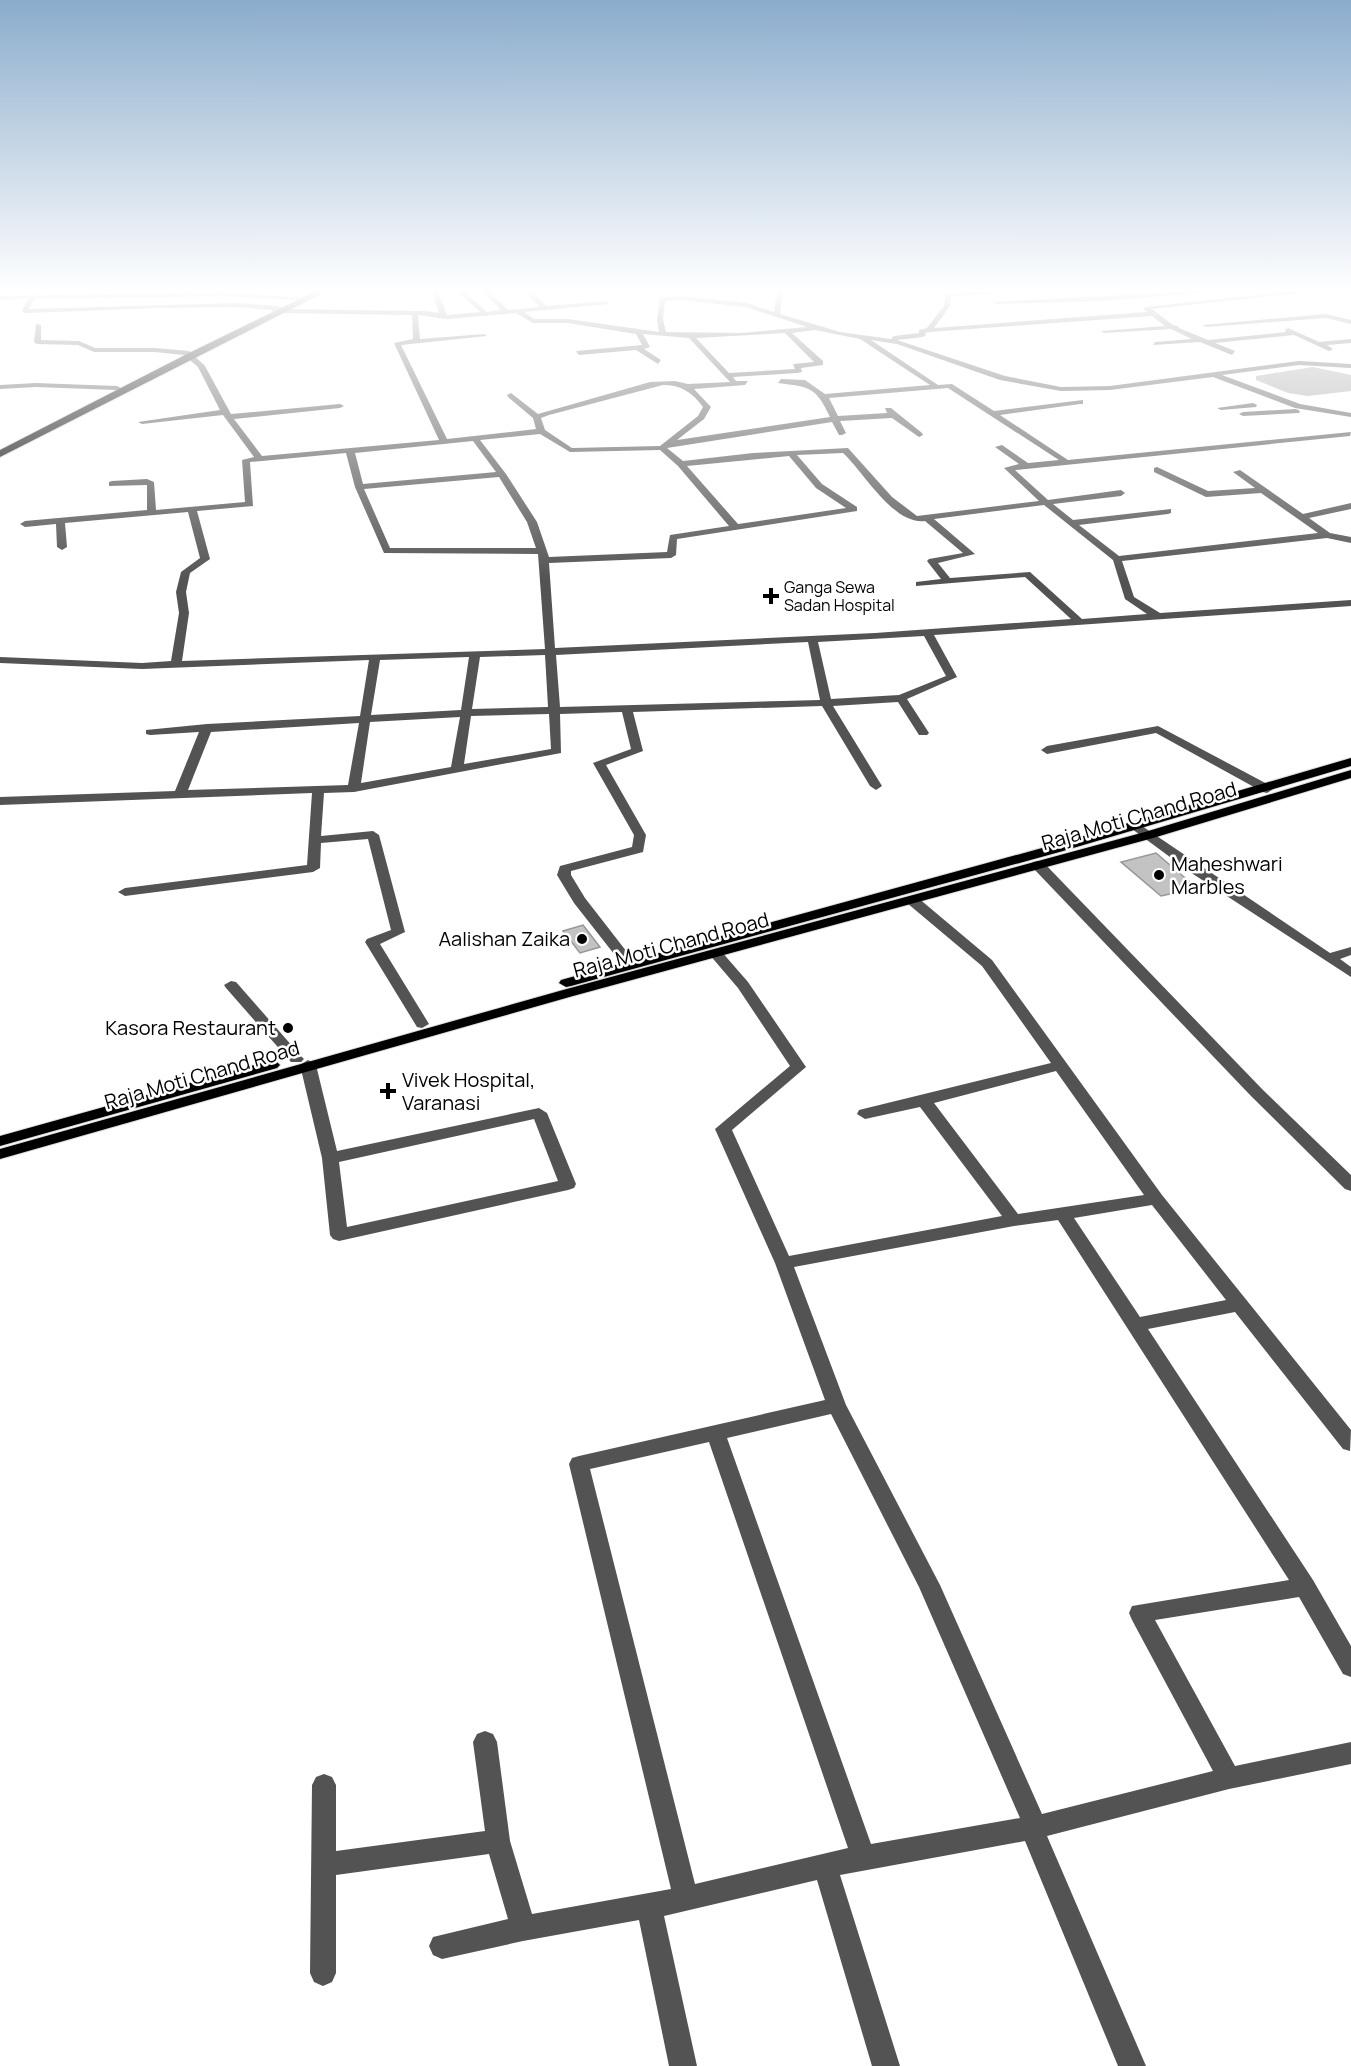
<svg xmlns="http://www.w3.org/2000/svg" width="1351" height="2066" font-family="Manrope,sans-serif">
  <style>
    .water { fill: #a1a1a1 }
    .building { fill: #c3c3c3; stroke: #979797; stroke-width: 1.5 }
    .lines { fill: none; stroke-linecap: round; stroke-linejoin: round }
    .major-casing { stroke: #dbdbdb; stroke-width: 2 }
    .highway-casing { stroke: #dbdbdb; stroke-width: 2 }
    .minor { fill: #535353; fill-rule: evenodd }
    .major { fill: #000; fill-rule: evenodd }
    .highway { fill: #000; fill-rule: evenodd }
    .poi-dot { fill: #000; stroke: #fff; stroke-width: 2 }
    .labels { text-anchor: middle; stroke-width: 5; stroke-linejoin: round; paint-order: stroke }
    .far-poi-label { font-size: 16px; fill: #000; stroke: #fff; text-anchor: start }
    .street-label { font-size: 20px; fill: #000; stroke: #fff }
    .poi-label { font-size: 20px; fill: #000; stroke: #fff; text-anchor: start }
  </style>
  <rect width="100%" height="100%" fill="#fff"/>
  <polygon class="water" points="1313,367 1351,375 1351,391 1308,396 1288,393 1256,380 1256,376"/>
  <g class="building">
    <polygon points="1156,853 1197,888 1161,896 1121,862"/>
    <polygon points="583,925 600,947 580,953 563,931"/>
  </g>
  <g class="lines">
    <g class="major-casing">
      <g id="major">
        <polygon points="1351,758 1351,766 1063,851 571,986 566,987 559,983 561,980 1053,845"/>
        <polygon points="1351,770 1351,778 1153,838 573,996 0,1159 0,1149 563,990 1145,832"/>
        <polygon points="272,1060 277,1062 280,1065 277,1068 0,1146 0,1136"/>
      </g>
    </g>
    <g class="highway-casing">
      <polygon id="highway" points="316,291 327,291 0,457 0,450 187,354"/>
    </g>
    <g class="minor">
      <path d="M432,291H438L447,315L480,312L457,291H464L487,312L501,310L482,291H489L508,310L539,307L525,291H532L546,306L607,301L609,304L524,312L534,319H568L659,332L657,319L660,298L682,296L747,303L774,312L777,291H783L780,314L840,332L891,339L894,336L919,333V330L927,328L944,306L945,294L948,292L1012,293L951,296L950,306L934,328L1147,312L1144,309L1145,307L1294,291H1319L1152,309L1173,325L1178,326L1179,328L1208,340L1286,332L1285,330L1288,328L1319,342L1351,339V343L1327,345L1333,349L1329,351L1294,335L1215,343L1235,351L1232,355L1200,342L1153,345L1155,342L1192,339L1171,329L1104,333L1101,331L1165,326L1152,316L929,332L925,333L926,335L923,337L897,340L1005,376L1061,387L1110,386L1299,361L1351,364V368L1299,365L1222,375L1300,404L1351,413V417L1295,408L1213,377L1110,390L1061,391L1000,380L897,344L871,340L938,385L952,384L994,411L1083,400V404H1080L1000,415L1068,460L1351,432L1350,436L1015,470L1048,500L1121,490L1125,493L1121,496L1053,504L1073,520L1171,509V513L1168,514L1079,525L1119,556L1318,533L1261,493L1206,497L1154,472V468L1157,467L1208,491L1255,488L1233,472L1240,470L1303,514L1351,503V509L1309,518L1330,533L1351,537V543L1327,538L1122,561L1134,597L1160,613L1351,600V606L934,635L957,677L907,699L929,733L927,735H919L898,702L833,706L882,786L876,790L870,786L822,706L633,712L643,751L606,765L646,835L643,852L571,871V875L585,898L637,965L630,969L625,968L574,903L557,875L560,866L632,847L634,835L593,763L631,749L622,712L560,714L561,753L354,792L324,793L321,836L373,831L379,835L405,932L380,944L429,1024L422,1028L417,1027L365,942L367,939L391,930L368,839L321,843L320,868L313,872L125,896L118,892L125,888L307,865L312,793L0,805V797L175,791L199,732L150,735L146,734V730L207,724L360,716L369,660L142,669L0,663V657L142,663L171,661L179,613L176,592L181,572L200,558L188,512L65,523L67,547L62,550L57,547L56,524L25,527L20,524L25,521L147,510V485L109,486V482L112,481L147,479L154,482L156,510L245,502L242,460L254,457L223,415L142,424L138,422L220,410L198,367L184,355L155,352H94L78,345L37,344L34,342L36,324L41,325V340L79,341L95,348H155L189,351L205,366L231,414L340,404L344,406L340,408L234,419L262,456L439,440L394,343L413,339L412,315L275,313L272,311L273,310L237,307L160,308L25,313L22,311L28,299L0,300V296L223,292L304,298L301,300L223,296L34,299L29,309L237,303L279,306L282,309L427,311L439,313ZM682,300L746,307L807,327L741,333L666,332L663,319L665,301ZM516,313L533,323H568L636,334L642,345L576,351L579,355L636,350L658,364L661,360L644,349L650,347L643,334L689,338L730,382L688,384L675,381L650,382L538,414L511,393L507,395L508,397L533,418L536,429L447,439L401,345L487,336L484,334L420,339L418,315L447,319ZM815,330L860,339L930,385L825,394L805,380L781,379L778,383C810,387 816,387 830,417L677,440L704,419L711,407L694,389L745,385L748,381H736L733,377L797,373L802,372L801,368L823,365V361L792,333ZM785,333L814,362L793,364L795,369L729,373L696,338ZM663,385C681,385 692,392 703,407L698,416L660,446L572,448L545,430L541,418L549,415ZM948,388L1059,460L1028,463L1002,445L995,447L1019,464L1004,468L1039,501L917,516L892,497L848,448L753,453L683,461L667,448L832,422L839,435H842L846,433L840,421L892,418L919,437L923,435L922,433L891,408H885L887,413L838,416L829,398ZM540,434L570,452L660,450L678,466L729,526L670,535L667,552L549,557L537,522L506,474L480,440ZM473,441L496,472L363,484L355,453ZM346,453L355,487L384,553L538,554L545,649L182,661L189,613L186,592L190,573L210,559L197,511L253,506L250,462ZM843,453C864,472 893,525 925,521L963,553L929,559L927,561L941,579L916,582V586L1025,577L1071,619L875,633L555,648L549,563L671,558L676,555L677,539L857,511V507L822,484L797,455ZM789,456L816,488L846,508L738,524L687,466ZM499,477L527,522L536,548H390L364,489ZM1044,505L1113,560L1125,599L1147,614L1082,619L1030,572L950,578L938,563L975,554L934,519ZM924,636L946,676L899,695L831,699L818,642ZM808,642L820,700L560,707L556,655ZM545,655L548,707L472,709L480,657ZM469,657L461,710L371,715L380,660ZM549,714L551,749L464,764L471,716ZM460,717L451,767L361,783L370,722ZM359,723L348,785L188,790L211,732Z"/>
      <polygon points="1194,291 1217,292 1101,301 996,304 993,302"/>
      <polygon points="1326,314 1351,320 1351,324 1326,318 1206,327 1203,325"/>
      <polygon points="36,383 117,386 121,388 117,390 36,387 0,389 0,385"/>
      <polygon points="1253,403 1257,405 1256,407 1221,410 1217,408"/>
      <polygon points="1296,409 1300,411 1299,413 1243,416 1239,414 1243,412"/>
      <polygon points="1158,726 1271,786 1273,789 1267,793 1263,792 1156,733 1047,754 1041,750 1047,746"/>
      <polygon points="1136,822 1330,953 1351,947 1351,955 1340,959 1351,967 1351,977 1193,874 1132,829 1130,826"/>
      <polygon points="1038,861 1043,862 1263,1090 1351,1175 1351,1191 1345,1189 1251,1096 1033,868 1031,865 1033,862"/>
      <path d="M912,896L917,897L992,960L1162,1195L1351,1430L1350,1451L1343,1449L1235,1312L1148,1329L1313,1580L1351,1646V1677L1343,1674L1299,1597L1155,1620L1235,1766L1351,1742V1764L1229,1789L1047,1836L1146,2066H1118L1025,1841L840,1875L900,2066H872L817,1880L664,1916L697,2066H669L639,1920L523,1941L442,1959L433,1955L429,1946L433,1937L508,1919L489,1854L336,1875V1973L332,1982L323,1986L314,1982L310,1973L312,1785L316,1777L324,1774L332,1777L336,1785V1851L485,1831L473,1742L477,1734L485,1731L493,1734L497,1742L510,1841L532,1914L671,1889L569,1464L572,1458L579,1456L825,1400L775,1263L715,1129L790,1066L738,988L709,954L711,951H721L748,982L806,1067L732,1130L789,1256L1002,1216L920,1107L865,1119L857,1114L859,1110L1051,1063L982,966L907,903L905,900ZM1056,1071L1144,1195L1018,1214L934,1103ZM1152,1205L1226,1300L1140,1317L1074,1218ZM1058,1220L1289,1580L1132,1606L1129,1613L1132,1620L1213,1771L1042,1814L940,1585L846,1405L794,1267L1014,1226ZM831,1414L919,1587L1020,1818L871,1844L727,1438ZM709,1442L848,1848L695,1884L590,1469Z"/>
      <polygon points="231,981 236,982 301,1056 304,1059 301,1062 291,1062 226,988 224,985"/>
      <path d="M308,1060L316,1065L337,1151L539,1108L547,1113L576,1184L574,1188L568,1190L339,1241L333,1239L330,1235L322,1158L300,1065ZM534,1119L558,1181L347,1227L339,1162Z"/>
    </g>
    <use href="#major" class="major"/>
    <use href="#highway" class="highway"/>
  </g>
  <linearGradient id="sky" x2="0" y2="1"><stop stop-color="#8baccc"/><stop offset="0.5" stop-color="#fff"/><stop offset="1" stop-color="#fff" stop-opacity="0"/></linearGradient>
  <rect width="1351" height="581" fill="url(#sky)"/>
  <g class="poi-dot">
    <path d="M768 587h6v6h6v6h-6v6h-6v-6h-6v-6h6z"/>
    <circle cx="1159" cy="875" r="6"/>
    <circle cx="582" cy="939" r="6"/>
    <circle cx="288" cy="1028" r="6"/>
    <path d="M385 1082h6v6h6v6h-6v6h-6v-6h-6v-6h6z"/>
  </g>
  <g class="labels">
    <g class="far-poi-label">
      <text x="784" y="593">Ganga Sewa<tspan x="784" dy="18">Sadan Hospital</tspan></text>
    </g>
    <g class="street-label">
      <text transform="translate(1139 816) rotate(-16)" y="7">Raja Moti Chand Road</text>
      <text transform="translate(671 945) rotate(-15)" y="7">Raja Moti Chand Road</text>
      <text transform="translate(202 1075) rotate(-16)" y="7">Raja Moti Chand Road</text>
    </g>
    <g class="poi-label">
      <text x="1171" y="871">Maheshwari<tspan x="1171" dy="23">Marbles</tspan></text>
      <text x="570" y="946" text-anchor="end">Aalishan Zaika</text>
      <text x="276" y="1035" text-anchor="end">Kasora Restaurant</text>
      <text x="402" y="1087">Vivek Hospital,<tspan x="402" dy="23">Varanasi</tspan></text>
    </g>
  </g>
</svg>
